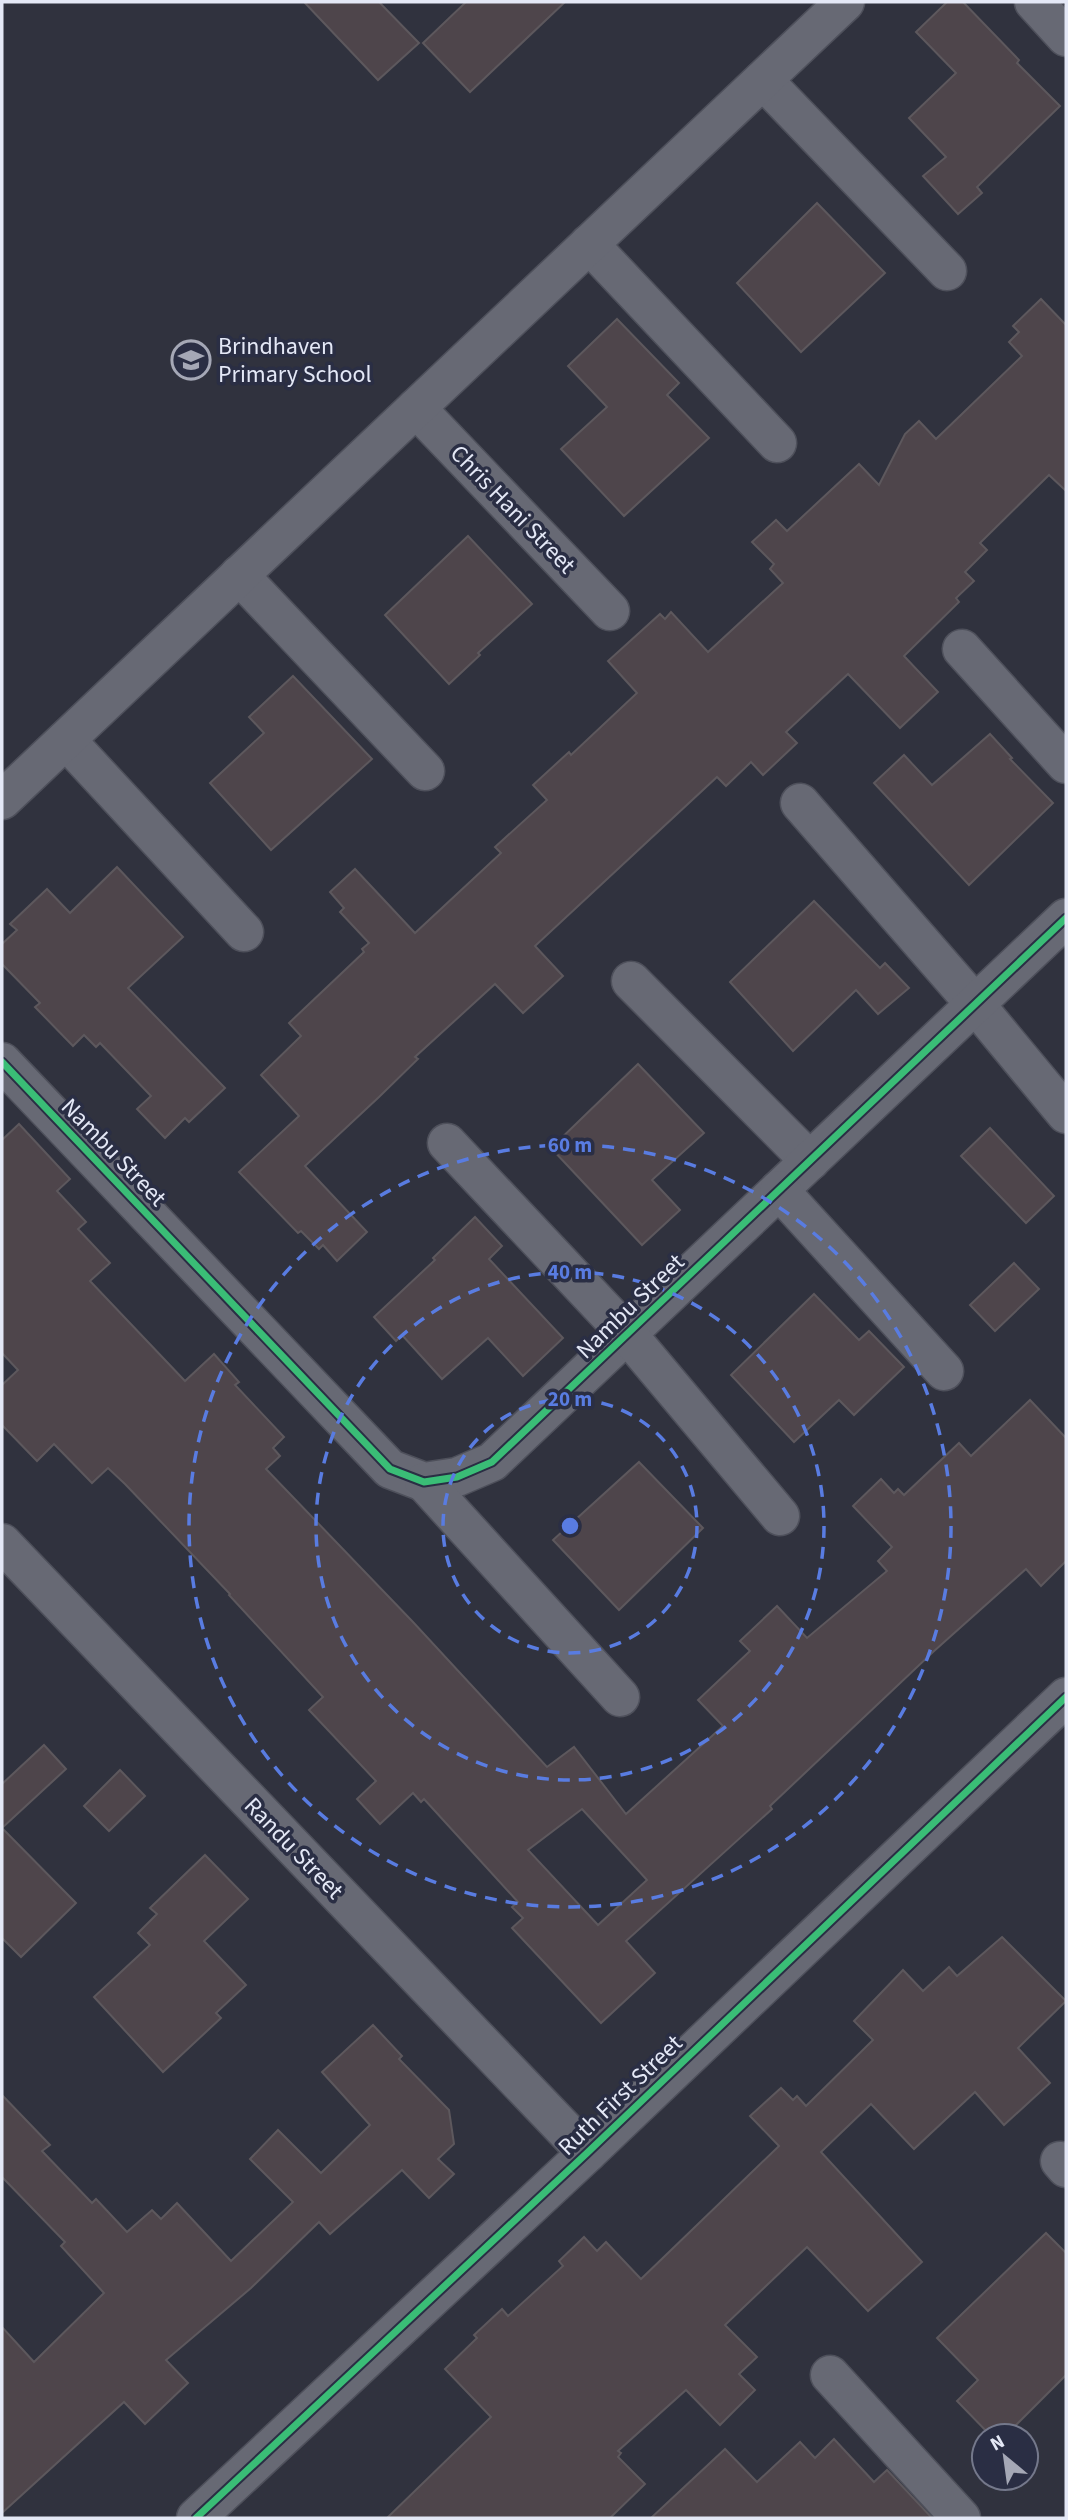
<svg xmlns="http://www.w3.org/2000/svg" width="1068" height="2520" font-family="'Source Sans 3',sans-serif">
  <style>
    .building { fill: #4e454b; stroke: #5d585d; stroke-width: 2; fill-rule: evenodd }
    .lines { fill: none; stroke-linecap: round; stroke-linejoin: round }
    .street-casing { stroke: #4e505b; stroke-width: 41 }
    .secondary-casing { stroke: #4e505b; stroke-width: 41 }
    .street { stroke: #676974; stroke-width: 38 }
    .secondary { stroke: #676974; stroke-width: 38 }
    .cycleway-casing { stroke: #2a2e44; stroke-width: 11 }
    .cycleway { stroke: #3abd76; stroke-width: 7 }
    .ring { fill: none; stroke: #597ce1; stroke-width: 3.5; stroke-dasharray: 12 9 }
    .labels { text-anchor: middle; stroke-width: 7; stroke-linejoin: round; paint-order: stroke }
    .poi-label { font-size: 24px; fill: #e4e8f6; stroke: #2a2e44; text-anchor: start }
    .street-label { font-size: 24px; fill: #e4e8f6; stroke: #2a2e44 }
    .centre { fill: #597ce1; stroke: #2a2e44; stroke-width: 3.5 }
    .ring-label { font-size: 21px; text-anchor: middle; font-weight: bold; fill: #597ce1; stroke: #2a2e44; stroke-width: 7; stroke-linejoin: round; paint-order: stroke }
  </style>
  <rect width="100%" height="100%" fill="#30323e"/>
  <g class="building">
    <polygon points="304,2 379,2 419,43 378,80"/>
    <polygon points="466,2 565,2 470,92 423,43"/>
    <polygon points="947,2 963,2 1019,60 1017,63 1060,106 977,187 982,193 958,214 923,176 946,157 909,118 956,73 916,32"/>
    <polygon points="817,203 885,273 801,352 737,283"/>
    <polygon points="1041,299 1066,325 1066,491 1049,475 980,543 987,550 965,572 974,581 956,598 959,602 904,656 938,692 900,728 848,674 786,732 797,743 763,775 751,762 726,786 717,777 535,946 563,976 523,1013 495,984 415,1057 418,1059 379,1097 305,1166 367,1232 337,1261 323,1245 319,1249 301,1231 298,1233 239,1172 299,1116 261,1075 301,1036 289,1023 364,952 362,949 369,943 340,912 344,908 330,892 355,869 415,933 501,853 495,847 547,800 533,785 569,752 571,755 637,693 608,661 660,614 665,619 671,612 708,652 783,583 770,569 774,564 752,542 776,520 787,531 859,464 879,485 905,434 919,421 936,439 1022,356 1009,342 1019,332 1013,326"/>
    <polygon points="617,319 679,383 667,395 709,438 624,516 561,449 607,407 568,366"/>
    <polygon points="468,536 532,604 478,653 480,655 449,684 385,615"/>
    <polygon points="293,676 372,759 271,850 210,783 264,733 249,717"/>
    <polygon points="990,734 1012,758 1010,759 1053,803 969,885 874,783 904,755 932,785"/>
    <polygon points="117,867 183,937 128,988 225,1088 189,1122 185,1118 165,1138 137,1109 151,1096 100,1043 96,1047 84,1035 73,1046 35,1007 40,1003 2,964 2,944 17,930 10,924 47,889 70,913"/>
    <polygon points="814,901 880,968 885,963 909,988 878,1014 856,990 793,1051 730,982"/>
    <polygon points="638,1064 704,1133 652,1180 680,1210 642,1245 551,1148"/>
    <path d="M19,1124L70,1179L57,1191L86,1222L78,1229L110,1263L90,1281L185,1381L214,1354L239,1382L235,1385L284,1437L273,1448L280,1456L266,1469L413,1622L547,1767L574,1747L626,1814L723,1726L698,1700L750,1651L740,1641L777,1606L807,1638L887,1571L878,1561L892,1547L853,1506L881,1479L894,1493L898,1489L904,1495L959,1443L971,1456L1030,1400L1066,1438V1561L1041,1586L1026,1569L933,1652L770,1806L772,1809L626,1941L655,1973L601,2023L512,1928L523,1918L512,1907L518,1902L424,1799L421,1802L413,1793L380,1824L357,1799L376,1781L309,1710L323,1697L229,1595L230,1594L125,1484L108,1468L92,1483L54,1444L37,1461L2,1425V1385L18,1370L2,1353V1140ZM582,1809L647,1880L598,1925L528,1850Z"/>
    <polygon points="990,1128 1054,1196 1026,1223 961,1156"/>
    <polygon points="475,1217 502,1246 489,1259 563,1338 523,1376 488,1338 442,1379 402,1335 396,1341 374,1317 435,1260 433,1258"/>
    <polygon points="1014,1263 1039,1289 995,1331 970,1305"/>
    <polygon points="814,1294 859,1340 869,1331 904,1367 854,1415 839,1400 794,1442 731,1375"/>
    <polygon points="639,1462 703,1528 619,1610 553,1540"/>
    <polygon points="44,1745 66,1769 2,1828 76,1903 21,1957 2,1938 2,1784"/>
    <polygon points="120,1770 145,1796 109,1831 84,1806"/>
    <polygon points="205,1855 248,1899 204,1941 246,1985 216,2013 221,2018 163,2072 94,1997 150,1945 138,1933 157,1914 150,1908"/>
    <polygon points="1002,1937 1066,2001 1018,2048 1050,2083 1004,2125 975,2092 914,2149 871,2104 821,2152 922,2262 868,2311 807,2247 725,2325 757,2357 739,2374 755,2390 720,2425 686,2390 618,2451 621,2453 618,2457 645,2484 610,2518 387,2518 491,2417 445,2369 477,2338 474,2335 502,2309 508,2316 563,2266 559,2261 584,2237 597,2251 606,2242 641,2279 779,2146 750,2116 781,2088 793,2100 797,2096 806,2106 873,2040 854,2021 903,1970 923,1991 949,1967 957,1976"/>
    <polygon points="373,2025 402,2056 399,2059 449,2110 454,2144 438,2159 454,2174 429,2198 402,2170 330,2234 319,2222 251,2288 166,2360 188,2383 145,2424 124,2402 2,2513 2,2327 34,2362 104,2293 61,2246 65,2242 2,2177 2,2095 50,2145 42,2151 92,2203 96,2199 127,2232 152,2210 161,2219 177,2203 231,2261 293,2202 250,2159 278,2130 321,2173 370,2125 322,2072"/>
    <polygon points="1046,2233 1066,2253 1066,2375 1005,2436 991,2436 957,2401 978,2380 937,2338"/>
    <polygon points="834,2439 874,2482 887,2470 932,2518 651,2518 725,2449 757,2482 800,2442 815,2458"/>
  </g>
  <g class="lines">
    <g class="street-casing">
      <g id="street">
        <polyline points="1034,2 1066,37"/>
        <polyline points="763,80 947,271"/>
        <polyline points="589,244 777,443"/>
        <polyline points="416,408 610,611"/>
        <polyline points="239,575 425,771"/>
        <polyline points="962,649 1066,764"/>
        <polyline points="66,740 244,932"/>
        <polyline points="2,800 845,2"/>
        <polyline points="800,803 975,1004 1066,1114"/>
        <polyline points="631,981 810,1161"/>
        <polyline points="2,1062 390,1469 424,1482 457,1477 492,1462 1066,918"/>
        <polyline points="447,1143 628,1335 780,1516"/>
        <polyline points="779,1190 944,1371"/>
        <polyline points="424,1482 620,1697"/>
        <polyline points="2,1543 587,2153"/>
        <polyline points="1060,2161 1066,2168"/>
        <polyline points="830,2375 961,2518"/>
      </g>
    </g>
    <g class="secondary-casing">
      <polyline id="secondary" points="196,2518 587,2153 1066,1697"/>
    </g>
    <use href="#street" class="street"/>
    <use href="#secondary" class="secondary"/>
    <g class="cycleway-casing">
      <g id="cycleway">
        <polyline points="2,1062 390,1469 424,1482 457,1477 492,1462 1066,918"/>
        <polyline points="196,2518 587,2153 1066,1697"/>
      </g>
    </g>
    <use href="#cycleway" class="cycleway"/>
  </g>
  <g class="ring">
    <circle cx="570" cy="1526" r="127"/>
    <circle cx="570" cy="1526" r="254"/>
    <circle cx="570" cy="1526" r="381"/>
  </g>
  <defs>
    <g id="school-ring" transform="scale(2.0125)"><circle r="9.5" fill="#2a2e44" stroke="#a5a8b6" stroke-width="1.5"/><path d="M0-5L7-2L0 1L-7-2ZM-4 1L0 2.5L4 1V4Q0 6-4 4Z" fill="#a5a8b6"/></g>
  </defs>
  <g fill-rule="evenodd">
    <use href="#school-ring" x="191" y="360"/>
  </g>
  <g class="labels">
    <g class="poi-label">
      <text x="218" y="354">Brindhaven<tspan x="218" dy="28">Primary School</tspan></text>
    </g>
    <g class="street-label">
      <text transform="translate(513 509) rotate(46)" y="8">Chris Hani Street</text>
      <text transform="translate(114 1152) rotate(46)" y="8">Nambu Street</text>
      <text transform="translate(630 1306) rotate(-44)" y="8">Nambu Street</text>
      <text transform="translate(294 1848) rotate(46)" y="8">Randu Street</text>
      <text transform="translate(620 2095) rotate(-44)" y="8">Ruth First Street</text>
    </g>
  </g>
  <circle cx="570" cy="1526" r="10" class="centre"/>
  <g class="ring-label">
    <text x="570" y="1152">60 m</text>
    <text x="570" y="1279">40 m</text>
    <text x="570" y="1406">20 m</text>
  </g>
  <rect width="1068" height="2520" fill="none" stroke="#e4e8f6" stroke-width="7"/>
  <g transform="translate(1005 2457) rotate(331)"><circle r="33" fill="#2a2e44" stroke="#74788b" stroke-width="2"/>
  <path d="M0-5L12 26L0 18L-12 26Z" fill="#a5a8b6"/>
  <text y="-10" font-size="19" font-weight="bold" text-anchor="middle" fill="#e4e8f6">N</text>
  </g>
</svg>
